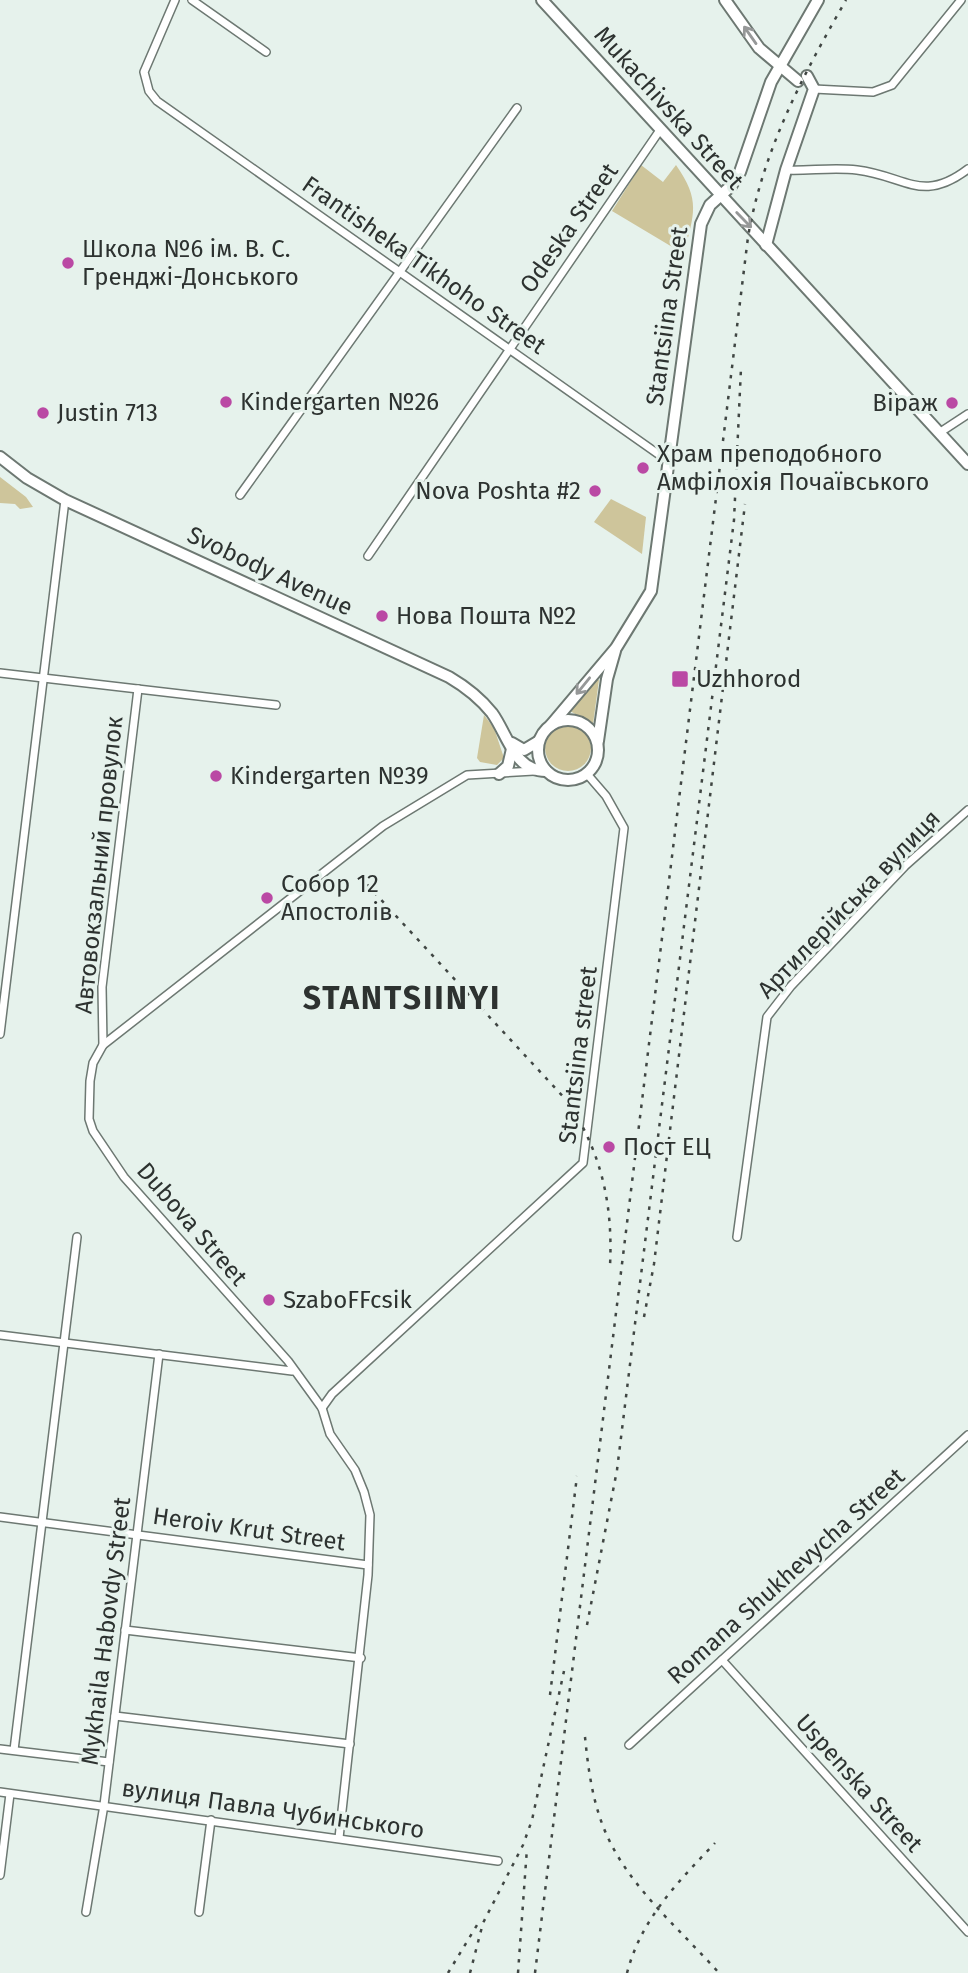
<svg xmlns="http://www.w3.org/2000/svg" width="968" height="1973" font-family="'Fira Sans',sans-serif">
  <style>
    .green { fill: #cec59b }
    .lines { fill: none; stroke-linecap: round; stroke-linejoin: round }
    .minor-casing { stroke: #6d7872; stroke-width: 10 }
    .secondary-casing { stroke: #6d7872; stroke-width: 14 }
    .minor { stroke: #fff; stroke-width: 7 }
    .secondary { stroke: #fff; stroke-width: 10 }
    .rail { stroke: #404643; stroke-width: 2.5; stroke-dasharray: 3.5 7; stroke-linecap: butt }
    .oneway { stroke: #969898 }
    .poi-dot { fill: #ba49a4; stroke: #e6f2ec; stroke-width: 2.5 }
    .labels { text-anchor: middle; stroke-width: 6; stroke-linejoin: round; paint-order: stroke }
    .street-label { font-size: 24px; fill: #2d3230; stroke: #e6f2ec }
    .poi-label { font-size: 24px; fill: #2d3230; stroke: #e6f2ec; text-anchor: start }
    .district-label { font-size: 32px; font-weight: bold; letter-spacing: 2px; fill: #2d3230; stroke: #e6f2ec }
  </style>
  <rect width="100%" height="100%" fill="#e6f2ec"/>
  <g class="green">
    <path d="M641,165L663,182L676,165C701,201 694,213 684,254L612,211Z"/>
    <polygon points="0,477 26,497 33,507 20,509 15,504 0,503"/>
    <polygon points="611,499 646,517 642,554 594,522"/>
    <polygon points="595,679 599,680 593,724 570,711"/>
    <polygon points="484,715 494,728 504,758 497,765 480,762 477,758"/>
    <circle cx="568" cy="748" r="23"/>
  </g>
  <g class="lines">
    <g class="minor-casing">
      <g id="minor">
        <polyline points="175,0 144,72 149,91 157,101 668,461"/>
        <polyline points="192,0 266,52"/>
        <polyline points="814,89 873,92 892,85 961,0"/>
        <path d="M786,170C810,171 833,167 857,170C906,176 922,204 968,169"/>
        <polyline points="939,433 968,414"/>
        <polyline points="240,495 517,108"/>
        <polyline points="368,556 660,130"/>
        <polyline points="0,673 276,705"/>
        <polyline points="0,1034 65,500"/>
        <polyline points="103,1045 102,987 138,689"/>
        <polyline points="737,1237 767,1017 791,986 905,866 968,810"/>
        <polyline points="0,1335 292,1371"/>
        <polyline points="322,1408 332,1394 583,1163 624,828 606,796 587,774"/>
        <polyline points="0,1517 368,1565"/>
        <polyline points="125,1630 361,1658"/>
        <polyline points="722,1660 968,1932"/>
        <polyline points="115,1716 350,1744"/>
        <polyline points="629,1745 968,1435"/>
        <polyline points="0,1749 109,1762"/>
        <polyline points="14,1750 77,1237"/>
        <polyline points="0,1792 498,1861"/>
        <polyline points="339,1838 368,1575 370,1515 364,1492 355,1470 330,1434 322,1408 288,1361 124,1177 93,1131 89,1119 90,1081 93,1063 103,1045 383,826 467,775 534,771"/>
        <polyline points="0,1875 10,1794"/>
        <polyline points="86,1912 104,1805 159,1354"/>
        <polyline points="199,1912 211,1820"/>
      </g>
    </g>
    <g class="secondary-casing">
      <g id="secondary">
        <polyline points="542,0 968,464"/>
        <polyline points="725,0 759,48 798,81"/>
        <polyline points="766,245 786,170 814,89 807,76"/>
        <path d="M0,457L27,478L65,500L449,677C466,687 480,698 492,713C508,735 514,771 546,771"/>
        <circle cx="568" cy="750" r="30"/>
        <polyline points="551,725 616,648 651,591 701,224 710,205 731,186 740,172 771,82 818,0"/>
        <polyline points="598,741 607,679 615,651"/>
        <polyline points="512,743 524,750 539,741"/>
        <polyline points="499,774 508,766 512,749"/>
      </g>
    </g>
    <use href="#minor" class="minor"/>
    <use href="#secondary" class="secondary"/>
    <g class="rail">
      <path d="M360,877L569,1103C602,1155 613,1205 610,1266"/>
      <polyline points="644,1317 654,1264 745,504"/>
      <polyline points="587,1625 617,1470 734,520 741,368"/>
      <polyline points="550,1695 577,1476"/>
      <path d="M585,1737C588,1767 592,1798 603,1826C625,1884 679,1928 719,1973"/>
      <polyline points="448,1973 477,1925"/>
      <polyline points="470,1973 483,1923 523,1845 532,1820 564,1671"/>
      <polyline points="518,1973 527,1848"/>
      <path d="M535,1973L748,237C763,150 803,75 846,0"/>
      <path d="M627,1973C641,1919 678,1882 715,1843"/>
    </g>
  </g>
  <defs><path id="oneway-shaft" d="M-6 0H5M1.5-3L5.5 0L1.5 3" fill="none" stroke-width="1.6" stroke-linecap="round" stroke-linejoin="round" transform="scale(1.75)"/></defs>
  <g class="oneway">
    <use href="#oneway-shaft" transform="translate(750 35) rotate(-125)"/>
    <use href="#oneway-shaft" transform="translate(744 220) rotate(46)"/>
    <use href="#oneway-shaft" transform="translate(583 686) rotate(129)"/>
  </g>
  <g class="poi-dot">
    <circle cx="68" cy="263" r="7"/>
    <circle cx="226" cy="402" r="7"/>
    <circle cx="952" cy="403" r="7"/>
    <circle cx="43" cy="413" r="7"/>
    <circle cx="643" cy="468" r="7"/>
    <circle cx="595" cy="491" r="7"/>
    <circle cx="382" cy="616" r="7"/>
    <rect x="671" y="670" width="18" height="18" rx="3.5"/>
    <circle cx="216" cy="776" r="7"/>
    <circle cx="267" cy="898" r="7"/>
    <circle cx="609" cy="1147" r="7"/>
    <circle cx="269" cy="1300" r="7"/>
  </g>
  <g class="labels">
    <g class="street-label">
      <text transform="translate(669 108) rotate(48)" y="8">Mukachivska Street</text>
      <text transform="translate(569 228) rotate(-55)" y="8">Odeska Street</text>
      <text transform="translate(424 265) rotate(35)" y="8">Frantisheka Tikhoho Street</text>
      <text transform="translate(667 316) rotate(-82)" y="8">Stantsiina Street</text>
      <text transform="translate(270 571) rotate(25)" y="8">Svobody Avenue</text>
      <text transform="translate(99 865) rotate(-84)" y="8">Автовокзальний провулок</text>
      <text transform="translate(849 904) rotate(-46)" y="8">Артилерійська вулиця</text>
      <text transform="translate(578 1055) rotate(-83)" y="8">Stantsiina street</text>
      <text transform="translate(192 1224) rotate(49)" y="8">Dubova Street</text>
      <text transform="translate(249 1529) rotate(8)" y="8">Heroiv Krut Street</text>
      <text transform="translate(786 1576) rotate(-42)" y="8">Romana Shukhevycha Street</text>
      <text transform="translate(106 1631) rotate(-83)" y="8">Mykhaila Habovdy Street</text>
      <text transform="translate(859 1783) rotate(48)" y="8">Uspenska Street</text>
      <text transform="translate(273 1809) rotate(8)" y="8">вулиця Павла Чубинського</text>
    </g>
    <g class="poi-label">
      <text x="82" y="257">Школа №6 ім. В. С.<tspan x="82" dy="28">Гренджі-Донського</tspan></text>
      <text x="240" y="410">Kindergarten №26</text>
      <text x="938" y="411" text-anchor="end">Віраж</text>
      <text x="57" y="421">Justin 713</text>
      <text x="657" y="462">Храм преподобного<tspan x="657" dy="28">Амфілохія Почаївського</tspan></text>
      <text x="581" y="499" text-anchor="end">Nova Poshta #2</text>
      <text x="396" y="624">Нова Пошта №2</text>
      <text x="696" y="687">Uzhhorod</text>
      <text x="230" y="784">Kindergarten №39</text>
      <text x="281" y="892">Собор 12<tspan x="281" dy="28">Апостолів</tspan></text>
      <text x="623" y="1155">Пост ЕЦ</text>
      <text x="283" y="1308">SzaboFFcsik</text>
    </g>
    <g class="district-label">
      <text x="402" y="1009">STANTSIINYI</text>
    </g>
  </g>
</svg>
